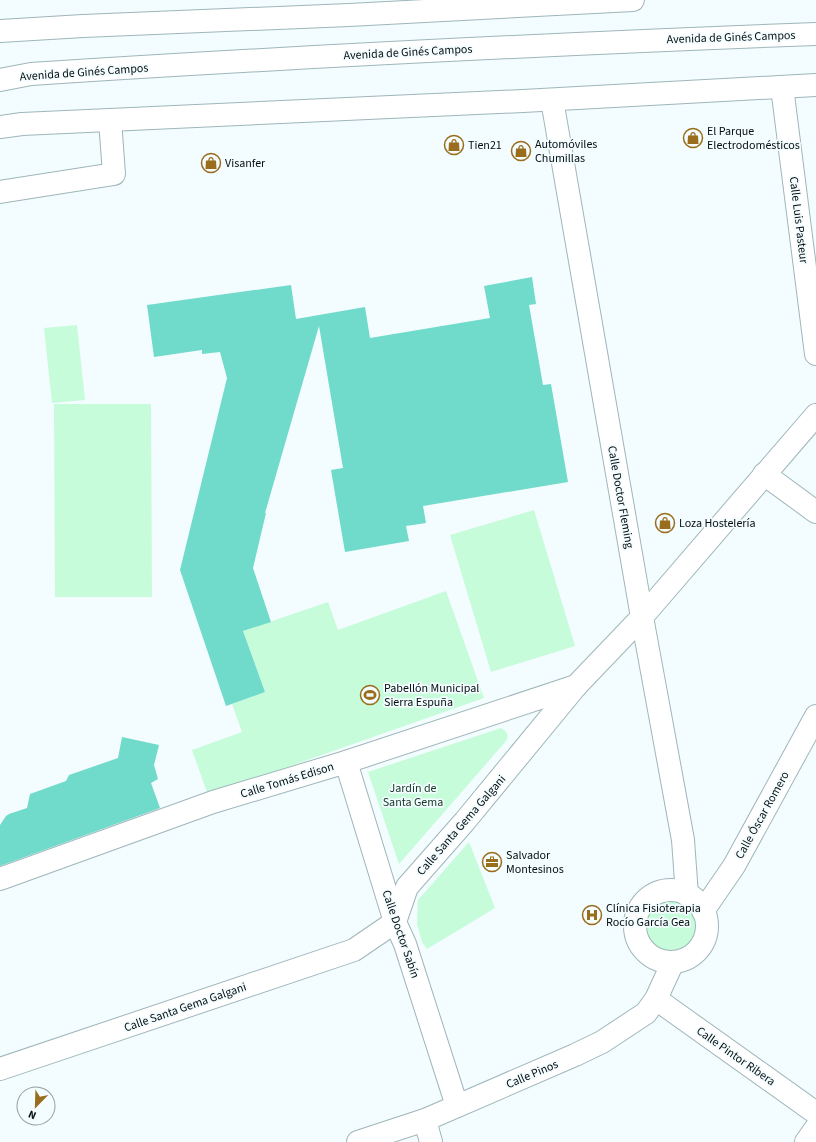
<svg xmlns="http://www.w3.org/2000/svg" width="816" height="1142" font-family="'Source Sans 3',sans-serif">
  <style>
    .green { fill: #c6fcda }
    .building { fill: #70dacb }
    .lines { fill: none; stroke-linecap: round; stroke-linejoin: round }
    .minor-casing { stroke: #9eb6ba; stroke-width: 24 }
    .major-casing { stroke: #9eb6ba; stroke-width: 24 }
    .minor { stroke: #fff; stroke-width: 22 }
    .major { stroke: #fff; stroke-width: 22 }
    .labels { text-anchor: middle; stroke-width: 3.5; stroke-linejoin: round; paint-order: stroke }
    .street-label { font-size: 12px; fill: #060e10; stroke: #f3fcfe }
    .poi-label { font-size: 12px; fill: #060e10; stroke: #f3fcfe; text-anchor: start }
    .park-label { font-size: 12px; fill: #153724; stroke: #f3fcfe }
  </style>
  <rect width="100%" height="100%" fill="#f3fcfe"/>
  <g class="green">
    <polygon points="77,325 85,400 52,403 44,328"/>
    <polygon points="54,404 151,404 152,597 55,597"/>
    <polygon points="534,510 575,646 491,672 450,535"/>
    <polygon points="446,591 484,698 208,795 192,750 242,732 232,704 265,692 243,631 328,602 338,630"/>
    <path d="M501,728C506,731 510,735 506,741L399,864L368,772Z"/>
    <polygon points="469,842 495,908 427,949 422,942 417,924 418,900"/>
    <circle cx="670" cy="926" r="31"/>
  </g>
  <g class="building">
    <polygon points="532,277 536,304 529,305 543,385 551,384 568,482 423,506 426,523 406,526 409,541 345,552 331,470 343,468 319,326 265,513 266,513 253,568 271,622 243,631 265,692 226,706 180,570 227,378 220,352 202,354 202,350 154,357 147,305 291,285 296,319 365,307 370,338 490,318 484,286"/>
    <polygon points="122,737 159,745 154,765 158,779 151,783 160,808 0,866 0,825 6,816 9,814 27,808 30,794 66,781 69,775 118,758"/>
  </g>
  <g class="lines">
    <g class="minor-casing">
      <g id="minor">
        <polyline points="782,87 816,354"/>
        <polyline points="552,100 642,617 683,840 687,895"/>
        <polyline points="0,127 22,124 523,101 816,85"/>
        <polyline points="0,192 114,174 110,120"/>
        <polyline points="764,474 816,512"/>
        <polyline points="346,762 395,922 405,944 457,1106"/>
        <polyline points="0,879 213,802 346,762 576,686"/>
        <circle cx="671" cy="926" r="36"/>
        <polyline points="703,911 734,866 816,716"/>
        <polyline points="656,999 816,1113"/>
        <polyline points="0,1069 354,950 395,922 407,887 465,821 576,686 642,617 816,415"/>
        <polyline points="425,1120 431,1142"/>
        <polyline points="358,1142 425,1120 575,1055 602,1042 646,1013 656,999 673,962"/>
        <polyline points="806,1142 816,1128"/>
      </g>
    </g>
    <g class="major-casing">
      <g id="major">
        <polyline points="0,31 83,26 349,15 633,0"/>
        <path d="M0,80L31,74C292,57 554,44 816,34"/>
      </g>
    </g>
    <use href="#minor" class="minor"/>
    <use href="#major" class="major"/>
  </g>
  <defs>
    <g id="shop-ring" transform="scale(1)"><circle r="9.5" fill="#f3fcfe" stroke="#996d1c" stroke-width="1.5"/><path d="M-5-2.5h2.3a2.7 3.5 0 0 1 5.4 0H5L5.5 6h-11ZM-1.5-2.5h3a1.5 2.3 0 0 0-3 0Z" fill="#996d1c"/></g>
    <g id="stadium-ring" transform="scale(1)"><circle r="9.5" fill="#f3fcfe" stroke="#996d1c" stroke-width="1.5"/><path d="M0-5a6.5 5 0 1 0 0 10a6.5 5 0 1 0 0-10ZM-3.5-1.8h7v3.6h-7Z" fill="#996d1c"/></g>
    <g id="office-ring" transform="scale(1)"><circle r="9.5" fill="#f3fcfe" stroke="#996d1c" stroke-width="1.5"/><path d="M-6-3h4V-5.5h4V-3h4V5H-6ZM-1-4.5V-3h2v-1.5ZM-6 0V1H6V0Z" fill="#996d1c"/></g>
    <g id="hospital-ring" transform="scale(1)"><circle r="9.5" fill="#f3fcfe" stroke="#996d1c" stroke-width="1.5"/><path d="M-5-5h3v3.5h4V-5h3V5h-3V1.5h-4V5h-3Z" fill="#996d1c"/></g>
  </defs>
  <g fill-rule="evenodd">
    <use href="#shop-ring" x="693" y="138"/>
    <use href="#shop-ring" x="454" y="145"/>
    <use href="#shop-ring" x="521" y="151"/>
    <use href="#shop-ring" x="211" y="163"/>
    <use href="#shop-ring" x="665" y="523"/>
    <use href="#stadium-ring" x="370" y="695"/>
    <use href="#office-ring" x="492" y="862"/>
    <use href="#hospital-ring" x="592" y="915"/>
  </g>
  <g class="labels">
    <g class="street-label">
      <text transform="translate(731 37) rotate(-2)" y="4">Avenida de Ginés Campos</text>
      <text transform="translate(408 52) rotate(-3)" y="4">Avenida de Ginés Campos</text>
      <text transform="translate(84 72) rotate(-4)" y="4">Avenida de Ginés Campos</text>
      <text transform="translate(799 220) rotate(83)" y="4">Calle Luis Pasteur</text>
      <text transform="translate(621 497) rotate(80)" y="4">Calle Doctor Fleming</text>
      <text transform="translate(287 780) rotate(-17)" y="4">Calle Tomás Edison</text>
      <text transform="translate(762 815) rotate(-61)" y="4">Calle Óscar Romero</text>
      <text transform="translate(461 825) rotate(-49)" y="4">Calle Santa Gema Galgani</text>
      <text transform="translate(401 934) rotate(71)" y="4">Calle Doctor Sabín</text>
      <text transform="translate(185 1007) rotate(-19)" y="4">Calle Santa Gema Galgani</text>
      <text transform="translate(736 1056) rotate(35)" y="4">Calle Pintor Ribera</text>
      <text transform="translate(532 1074) rotate(-23)" y="4">Calle Pinos</text>
    </g>
    <g class="poi-label">
      <text x="707" y="135">El Parque<tspan x="707" dy="14">Electrodomésticos</tspan></text>
      <text x="535" y="148">Automóviles<tspan x="535" dy="14">Chumillas</tspan></text>
      <text x="468" y="149">Tien21</text>
      <text x="225" y="167">Visanfer</text>
      <text x="679" y="527">Loza Hostelería</text>
      <text x="384" y="692">Pabellón Municipal<tspan x="384" dy="14">Sierra Espuña</tspan></text>
      <text x="506" y="859">Salvador<tspan x="506" dy="14">Montesinos</tspan></text>
      <text x="606" y="912">Clínica Fisioterapia<tspan x="606" dy="14">Rocío García Gea</tspan></text>
    </g>
    <g class="park-label">
      <text x="413" y="792">Jardín de<tspan x="413" dy="14">Santa Gema</tspan></text>
    </g>
  </g>
  <g transform="translate(36 1106) rotate(203)"><circle r="19" fill="#f3fcfe" stroke="#949d9f"/>
  <path d="M0-3L7 15L0 10L-7 15Z" fill="#996d1c"/>
  <text y="-6" font-size="11" font-weight="bold" text-anchor="middle" fill="#060e10">N</text>
  </g>
</svg>
